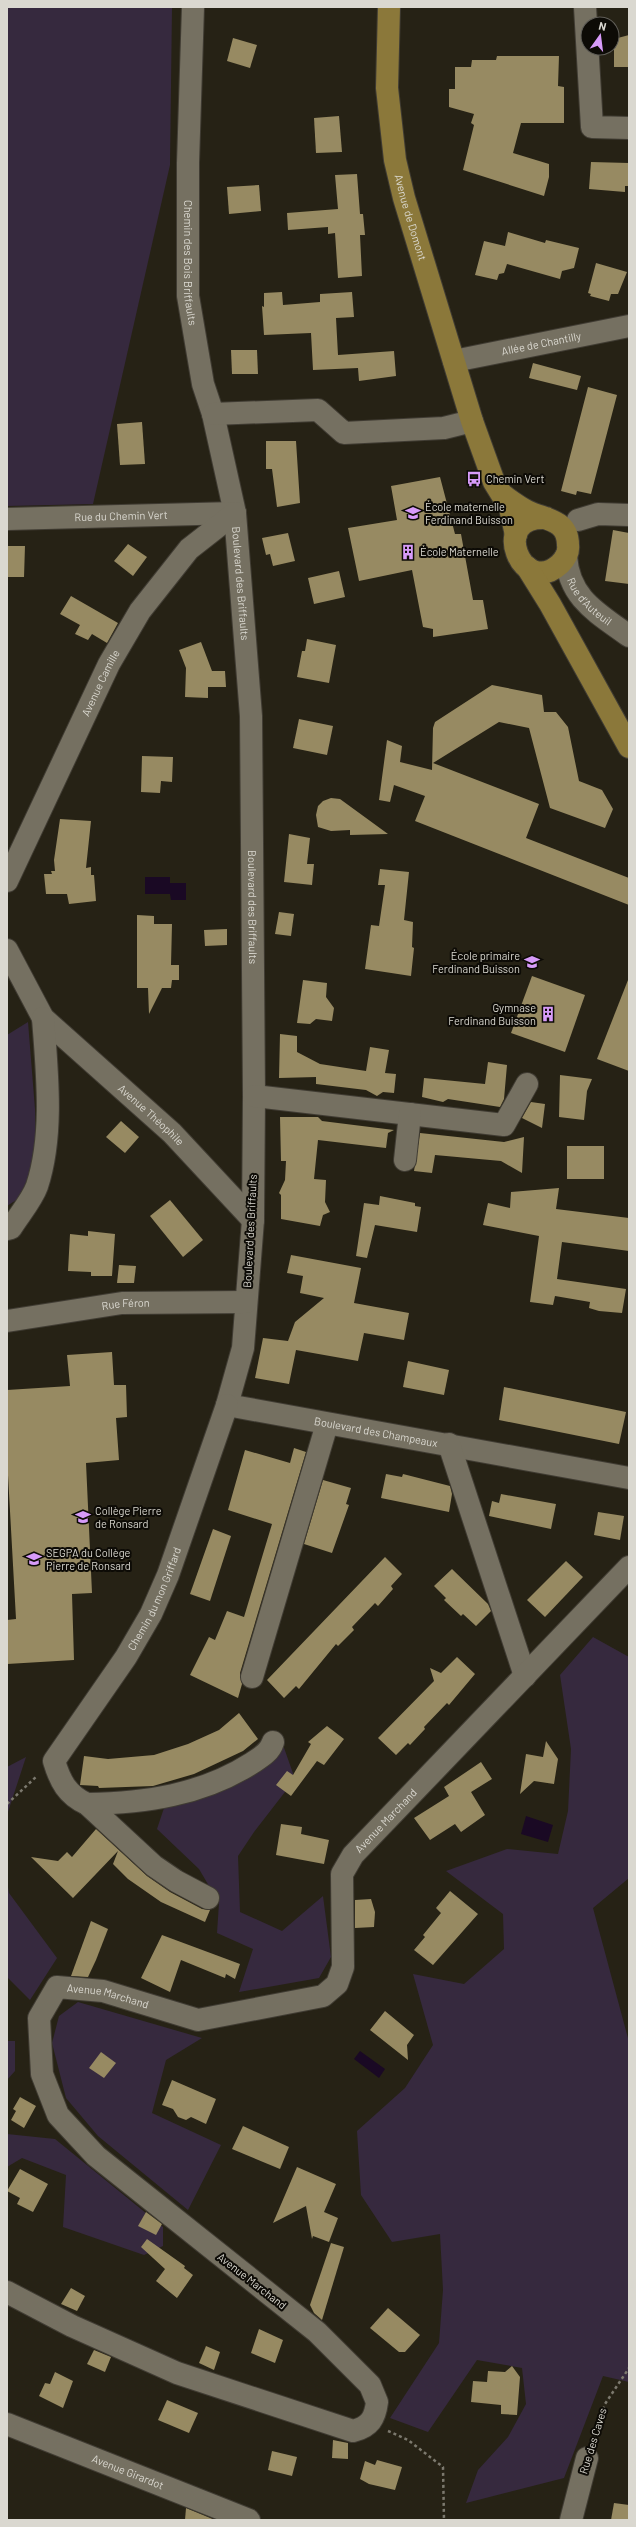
<svg xmlns="http://www.w3.org/2000/svg" width="636" height="2527" font-family="Barlow,sans-serif">
  <style>
    .green { fill: #36293e }
    .water { fill: #1a0924 }
    .building { fill: #978a62 }
    .lines { fill: none; stroke-linecap: round; stroke-linejoin: round }
    .minor-casing { stroke: #403c33; stroke-width: 24 }
    .major-casing { stroke: #403c33; stroke-width: 24 }
    .path { stroke: #7c796e; stroke-width: 2.5; stroke-dasharray: 3 3; stroke-linecap: butt }
    .minor { stroke: #757061; stroke-width: 22 }
    .major { stroke: #8b783a; stroke-width: 22 }
    .labels { text-anchor: middle; stroke-width: 4; stroke-linejoin: round; paint-order: stroke }
    .street-label { font-size: 11px; fill: #dad8d0; stroke: #0d0b06 }
    .poi-label { font-size: 11px; fill: #dad8d0; stroke: #0d0b06; text-anchor: start }
  </style>
  <rect width="100%" height="100%" fill="#262215"/>
  <g class="green">
    <polygon points="7,7 172,7 170,165 93,504 7,506"/>
    <polygon points="28,1022 35,1109 36,1187 7,1206 7,1035"/>
    <polygon points="593,1637 629,1657 629,1878 593,1908 629,2042 629,2382 603,2376 564,2478 466,2503 478,2470 508,2437 526,2404 522,2368 477,2360 428,2432 390,2418 439,2343 443,2290 440,2234 392,2242 361,2195 357,2131 405,2088 433,2045 413,1974 464,1984 504,1949 503,1914 446,1871 507,1849 558,1854 568,1811 571,1749 560,1675"/>
    <polygon points="283,1745 295,1779 254,1832 238,1856 240,1912 282,1931 323,1896 331,1957 319,1978 239,1992 253,1949 217,1933 219,1903 199,1869 157,1829 165,1805 214,1790"/>
    <polygon points="26,1757 7,1815 7,1767"/>
    <polygon points="7,1881 9,1893 57,1958 30,2000 7,1977"/>
    <polygon points="78,2002 202,2038 166,2060 152,2113 221,2145 188,2210 98,2136 66,2098 52,2043 59,2016"/>
    <polygon points="7,2041 15,2041 15,2071 7,2080"/>
    <polygon points="7,2134 55,2139 163,2227 163,2246 144,2255 63,2227 66,2175 22,2158 7,2167"/>
  </g>
  <g class="water">
    <polygon points="145,877 170,877 170,883 186,883 186,900 171,900 170,894 145,894"/>
    <polygon points="526,1816 553,1825 548,1842 521,1834"/>
    <polygon points="360,2051 385,2069 379,2078 354,2059"/>
  </g>
  <g class="building">
    <polygon points="629,35 629,67 614,67 614,39"/>
    <polygon points="233,38 257,45 250,68 227,61"/>
    <polygon points="497,56 559,56 558,86 564,87 564,123 521,123 513,153 549,164 549,177 544,196 463,170 474,125 471,123 474,114 449,107 449,89 455,89 455,67 471,67 472,60 496,60"/>
    <polygon points="339,116 342,152 316,153 314,118"/>
    <polygon points="591,162 629,163 629,186 625,186 625,192 589,189"/>
    <polygon points="357,174 360,214 363,214 365,235 360,235 362,276 338,278 335,233 328,234 328,227 288,230 287,213 338,209 335,175"/>
    <polygon points="259,185 261,211 229,214 227,187"/>
    <polygon points="508,232 545,243 546,240 579,248 574,268 562,271 560,279 507,264 504,273 499,274 497,280 475,275 484,241 505,246"/>
    <polygon points="596,263 627,272 618,294 611,294 609,301 590,296 591,294 588,293"/>
    <polygon points="282,292 283,305 320,302 320,294 352,292 354,317 336,318 338,355 394,351 396,376 359,381 358,368 313,370 311,333 264,335 262,306 264,307 264,293"/>
    <polygon points="231,350 257,350 258,374 232,374"/>
    <polygon points="533,363 581,376 577,390 529,378"/>
    <polygon points="588,387 617,395 591,494 577,491 576,495 561,491"/>
    <polygon points="142,422 145,464 120,465 117,424"/>
    <polygon points="266,441 296,441 300,503 277,507 272,469 266,469"/>
    <polygon points="440,477 455,534 461,534 473,600 483,600 488,629 433,637 433,629 423,627 412,570 359,581 348,528 397,520 391,486"/>
    <polygon points="613,530 629,533 629,584 605,581"/>
    <polygon points="288,533 295,561 273,566 270,554 266,555 262,538"/>
    <polygon points="128,544 147,557 133,576 114,561"/>
    <polygon points="7,546 25,546 24,577 7,577"/>
    <polygon points="339,571 345,597 314,604 308,578"/>
    <polygon points="71,596 118,623 107,643 92,634 88,640 75,634 80,625 60,614"/>
    <polygon points="307,639 336,645 329,683 297,677 302,651 305,651"/>
    <polygon points="201,642 212,671 225,671 226,687 208,687 208,698 185,697 186,668 179,650"/>
    <polygon points="492,685 542,695 544,712 556,712 568,727 579,781 602,790 613,809 605,828 550,808 529,728 499,722 433,763 539,804 526,838 629,878 629,905 415,821 425,796 394,785 390,802 379,800 387,740 402,746 400,762 432,770 433,728 435,722"/>
    <polygon points="299,719 333,726 327,755 293,748"/>
    <polygon points="142,756 173,757 172,782 161,781 160,793 141,792"/>
    <polygon points="331,798 340,799 388,834 350,835 350,830 331,831 318,827 316,815 318,806 323,801"/>
    <polygon points="60,819 91,821 86,868 91,867 91,875 94,875 96,901 69,904 67,894 46,894 44,874 52,874 51,871 55,871 54,860"/>
    <polygon points="289,834 310,838 307,864 314,864 312,885 284,882"/>
    <polygon points="380,869 409,872 404,920 413,922 412,947 414,948 411,976 365,969 371,925 379,926 385,885 378,885"/>
    <polygon points="279,912 294,914 291,936 275,934"/>
    <polygon points="137,915 154,916 154,924 172,924 171,965 179,965 179,980 172,980 171,988 162,988 149,1014 148,988 137,988"/>
    <polygon points="227,929 227,945 205,946 204,930"/>
    <polygon points="532,976 585,995 565,1052 511,1033"/>
    <polygon points="303,980 327,983 326,997 334,1008 332,1021 316,1019 310,1024 297,1023"/>
    <polygon points="628,980 629,980 629,1071 597,1059"/>
    <polygon points="280,1034 297,1036 297,1052 320,1064 366,1071 370,1047 389,1050 385,1073 396,1074 394,1093 383,1092 377,1096 366,1090 316,1084 316,1077 279,1078"/>
    <polygon points="488,1062 507,1065 504,1099 500,1107 448,1099 443,1102 422,1097 424,1078 485,1084"/>
    <polygon points="560,1075 592,1079 587,1091 584,1120 559,1117"/>
    <polygon points="531,1102 545,1104 542,1128 522,1118"/>
    <polygon points="280,1117 318,1117 322,1121 394,1130 388,1133 386,1148 318,1140 314,1179 326,1180 325,1202 330,1212 323,1215 320,1226 281,1219 281,1195 279,1193 285,1180 286,1161 281,1161"/>
    <polygon points="121,1121 139,1137 125,1153 106,1137"/>
    <polygon points="420,1133 504,1142 524,1137 522,1173 501,1161 435,1155 432,1173 414,1171"/>
    <rect x="567" y="1146" width="37" height="33"/>
    <polygon points="559,1188 556,1209 629,1218 629,1251 562,1242 557,1279 626,1289 622,1313 599,1311 589,1308 590,1302 555,1296 553,1305 530,1302 539,1236 483,1225 488,1203 510,1208 511,1192"/>
    <polygon points="380,1196 415,1203 415,1206 421,1207 417,1232 375,1225 367,1258 356,1256 364,1203 379,1205"/>
    <polygon points="170,1200 203,1240 183,1257 150,1216"/>
    <polygon points="88,1231 115,1234 112,1276 91,1276 91,1272 68,1271 70,1234 88,1236"/>
    <polygon points="291,1255 361,1268 354,1303 409,1313 404,1340 364,1333 358,1361 296,1350 289,1384 255,1378 263,1338 288,1341 295,1322 324,1298 300,1293 303,1276 287,1273"/>
    <polygon points="119,1265 136,1266 134,1283 117,1283"/>
    <polygon points="112,1352 114,1385 126,1385 127,1417 116,1418 119,1460 86,1463 92,1593 72,1594 74,1660 7,1664 7,1620 16,1619 7,1457 7,1390 70,1386 67,1355"/>
    <polygon points="408,1361 449,1370 444,1395 403,1387"/>
    <polygon points="504,1387 626,1412 619,1444 499,1420"/>
    <polygon points="294,1448 306,1452 240,1673 242,1684 238,1698 190,1675 209,1637 215,1640 227,1611 244,1617 272,1524 228,1510 245,1450 290,1463"/>
    <polygon points="386,1474 402,1477 403,1474 450,1486 452,1494 449,1512 381,1498"/>
    <polygon points="323,1480 351,1488 346,1504 349,1505 332,1553 304,1544"/>
    <polygon points="501,1494 556,1504 551,1529 489,1516 492,1501 499,1503"/>
    <polygon points="598,1512 624,1516 620,1540 594,1535"/>
    <polygon points="213,1529 231,1536 210,1601 190,1594"/>
    <polygon points="385,1557 402,1574 391,1586 393,1589 378,1606 375,1603 352,1627 354,1630 338,1646 336,1644 299,1689 296,1686 284,1698 267,1680"/>
    <polygon points="566,1561 583,1577 545,1617 527,1600"/>
    <polygon points="452,1569 488,1604 491,1611 476,1626 463,1614 461,1616 444,1600 446,1598 434,1586"/>
    <polygon points="457,1657 475,1674 449,1705 447,1703 424,1727 425,1729 410,1745 408,1743 396,1755 378,1738 434,1681 430,1668 441,1673"/>
    <polygon points="239,1713 258,1739 243,1751 194,1774 153,1786 99,1788 98,1786 80,1785 84,1756 108,1759 154,1755 188,1744 219,1730"/>
    <polygon points="327,1726 344,1739 324,1765 317,1761 291,1796 276,1785 287,1771 293,1775 311,1744 308,1742"/>
    <polygon points="546,1741 558,1759 554,1784 534,1781 520,1794 526,1754 543,1757"/>
    <polygon points="481,1762 492,1779 471,1792 485,1815 461,1832 455,1824 430,1840 414,1818 449,1796 444,1787"/>
    <polygon points="281,1824 302,1827 301,1834 329,1840 324,1864 276,1855"/>
    <polygon points="96,1829 147,1876 170,1892 202,1909 210,1910 205,1922 161,1902 128,1879 113,1864 118,1851 73,1898 31,1857 58,1861 67,1852 72,1857"/>
    <polygon points="450,1891 478,1914 433,1965 414,1950 425,1937 423,1935 441,1913 436,1908"/>
    <polygon points="371,1899 375,1912 374,1927 355,1928 355,1900"/>
    <polygon points="91,1921 108,1929 96,1960 88,1977 71,1976"/>
    <polygon points="162,1935 240,1964 235,1979 226,1974 225,1978 181,1960 170,1992 141,1978"/>
    <polygon points="385,2011 414,2035 407,2045 408,2060 370,2030"/>
    <polygon points="101,2052 116,2063 104,2078 89,2068"/>
    <polygon points="172,2080 216,2099 206,2124 191,2117 186,2120 178,2117 173,2109 162,2105"/>
    <polygon points="20,2097 36,2106 24,2128 11,2120 16,2111 13,2109"/>
    <polygon points="243,2126 289,2147 280,2169 232,2149"/>
    <polygon points="297,2167 336,2184 324,2212 338,2218 329,2242 313,2236 312,2239 306,2206 273,2223"/>
    <polygon points="20,2169 48,2184 33,2212 17,2204 20,2198 7,2191"/>
    <polygon points="146,2212 162,2224 156,2235 138,2226"/>
    <polygon points="147,2239 185,2266 184,2268 193,2275 177,2298 156,2281 165,2269 141,2247"/>
    <polygon points="331,2243 344,2247 322,2320 314,2313 310,2305"/>
    <polygon points="71,2288 85,2296 77,2311 61,2304"/>
    <polygon points="388,2308 420,2335 405,2352 399,2352 370,2328"/>
    <polygon points="259,2329 283,2340 275,2363 251,2353"/>
    <polygon points="206,2346 220,2352 214,2370 199,2363"/>
    <polygon points="94,2350 111,2357 105,2372 87,2364"/>
    <polygon points="512,2366 520,2377 517,2415 501,2414 501,2405 471,2402 473,2381 487,2382 488,2371 505,2372"/>
    <polygon points="55,2372 73,2381 63,2408 39,2396 45,2383 50,2384"/>
    <polygon points="167,2400 198,2413 189,2433 158,2420"/>
    <polygon points="333,2440 348,2443 348,2459 332,2458"/>
    <polygon points="272,2451 297,2457 292,2476 268,2470"/>
    <polygon points="377,2460 402,2467 395,2490 369,2484 360,2479 365,2461 375,2465"/>
    <polygon points="614,2503 629,2505 629,2520 611,2520"/>
    <polygon points="186,2508 215,2520 185,2520"/>
  </g>
  <g class="lines">
    <g class="minor-casing">
      <g id="minor">
        <path id="s1" d="M193,7L188,163V296L203,384L213,414L235,513L251,716L254,1096L253,1220L243,1348L227,1405L629,1478"/>
        <polyline points="585,7 592,127 629,128"/>
        <path id="s2" d="M454,361L629,326"/>
        <polyline points="213,414 318,410 344,433 444,428 472,421"/>
        <path id="s3" d="M7,519L235,513"/>
        <polyline points="578,520 598,514 629,515"/>
        <path id="s4" d="M566,556C569,599 598,613 629,636"/>
        <path id="s5" d="M7,881L109,664L140,611L189,549L235,513"/>
        <path id="s6" d="M7,950L43,1018L172,1133L253,1220"/>
        <polyline points="254,1096 504,1125 527,1084"/>
        <polyline points="405,1160 410,1114"/>
        <path d="M7,1229L11,1228C19,1215 32,1200 37,1186C54,1134 47,1072 43,1018"/>
        <path id="s7" d="M7,1321L122,1303L246,1302"/>
        <polyline points="449,1444 525,1676"/>
        <polyline points="252,1677 327,1424"/>
        <path d="M87,1804C145,1803 202,1795 252,1763C261,1757 270,1752 273,1742"/>
        <path id="s8" d="M208,1898L176,1881L154,1866L87,1804C67,1795 60,1781 54,1761L126,1657L151,1614L168,1575L227,1405"/>
        <path id="s9" d="M7,2292L72,2326L177,2373L353,2431C370,2427 375,2418 377,2402L370,2385L317,2332L96,2156L58,2115L42,2074L39,2018L57,1987L103,1991L198,2020L323,1996L337,1984L343,1967L342,1874L353,1855L629,1567"/>
        <path id="s10" d="M7,2424L249,2520"/>
        <polyline points="571,2520 587,2458"/>
      </g>
    </g>
    <g class="major-casing">
      <g id="major">
        <path id="s11" d="M389,7L387,88L395,160L404,198L472,421L494,482L510,508L516,535"/>
        <path d="M504,496C511,501 519,507 527,511C545,520 568,519 568,545C569,552 565,559 560,564C522,599 488,515 546,518"/>
        <polyline points="527,567 550,604 629,747"/>
      </g>
    </g>
    <g class="path">
      <polyline points="7,1804 37,1776"/>
      <polyline points="388,2431 408,2440 443,2467 444,2520"/>
      <polyline points="594,2438 605,2404 629,2368"/>
    </g>
    <use href="#minor" class="minor"/>
    <use href="#major" class="major"/>
  </g>
  <defs>
    <g id="bus-bare" transform="scale(1.2)"><path d="M-5-6H5V4H4V6H2V4H-2V6H-4V4H-5ZM-3.5-4V0h7V-4ZM-3.5 1.2v1.5H-2V1.2ZM2 1.2v1.5H3.5V1.2Z" fill="#d79bf9" stroke="#0d0b06" stroke-width="2.5" paint-order="stroke"/></g>
    <g id="school-bare" transform="scale(1.2)"><path d="M0-5L7-2L0 1L-7-2ZM-4 1L0 2.5L4 1V4Q0 6-4 4Z" fill="#d79bf9" stroke="#0d0b06" stroke-width="2.5" paint-order="stroke"/></g>
    <g id="building-bare" transform="scale(1.2)"><path d="M-4-6H4V6H1V3H-1V6H-4ZM-2.5-4.3h1.7v1.8h-1.7ZM.8-4.3h1.7v1.8H.8ZM-2.5-1h1.7V.8h-1.7ZM.8-1h1.7V.8H.8Z" fill="#d79bf9" stroke="#0d0b06" stroke-width="2.5" paint-order="stroke"/></g>
  </defs>
  <g fill-rule="evenodd">
    <use href="#bus-bare" x="474" y="479"/>
    <use href="#school-bare" x="413" y="513"/>
    <use href="#building-bare" x="408" y="552"/>
    <use href="#school-bare" x="532" y="962"/>
    <use href="#building-bare" x="548" y="1014"/>
    <use href="#school-bare" x="83" y="1517"/>
    <use href="#school-bare" x="34" y="1559"/>
  </g>
  <g class="labels">
    <g class="street-label">
      <text dy="4" stroke="none"><textPath href="#s11" startOffset="213">Avenue de Domont</textPath></text>
      <text dy="4" stroke="none"><textPath href="#s1" startOffset="256">Chemin des Bois Briffaults</textPath></text>
      <text dy="4" stroke="none"><textPath href="#s2" startOffset="89">Allée de Chantilly</textPath></text>
      <text dy="4" stroke="none"><textPath href="#s3" startOffset="114">Rue du Chemin Vert</textPath></text>
      <text dy="4" stroke="none"><textPath href="#s1" startOffset="582">Boulevard des Briffaults</textPath></text>
      <text dy="4" stroke="none"><textPath href="#s4" startOffset="53">Rue d'Auteuil</textPath></text>
      <text dy="4" stroke="none"><textPath href="#s5" startOffset="219">Avenue Camille</textPath></text>
      <text dy="4" stroke="none"><textPath href="#s1" startOffset="906">Boulevard des Briffaults</textPath></text>
      <text dy="4" stroke="none"><textPath href="#s6" startOffset="222">Avenue Théophile</textPath></text>
      <text transform="translate(250 1231) rotate(-87)" y="4">Boulevard des Briffaults</text>
      <text dy="4" stroke="none"><textPath href="#s7" startOffset="120">Rue Féron</textPath></text>
      <text dy="4" stroke="none"><textPath href="#s1" startOffset="1558">Boulevard des Champeaux</textPath></text>
      <text dy="4" stroke="none"><textPath href="#s8" startOffset="402">Chemin du mon Griffard</textPath></text>
      <text dy="4" stroke="none"><textPath href="#s9" startOffset="1454">Avenue Marchand</textPath></text>
      <text dy="4" stroke="none"><textPath href="#s9" startOffset="1034">Avenue Marchand</textPath></text>
      <text transform="translate(252 2281) rotate(38)" y="4">Avenue Marchand</text>
      <text transform="translate(593 2441) rotate(-73)" y="4">Rue des Caves</text>
      <text dy="4" stroke="none"><textPath href="#s10" startOffset="130">Avenue Girardot</textPath></text>
    </g>
    <g class="poi-label">
      <text x="486" y="483">Chemin Vert</text>
      <text x="425" y="511">École maternelle<tspan x="425" dy="13">Ferdinand Buisson</tspan></text>
      <text x="420" y="556">École Maternelle</text>
      <text x="520" y="960" text-anchor="end">École primaire<tspan x="520" dy="13">Ferdinand Buisson</tspan></text>
      <text x="536" y="1012" text-anchor="end">Gymnase<tspan x="536" dy="13">Ferdinand Buisson</tspan></text>
      <text x="95" y="1515">Collège Pierre<tspan x="95" dy="13">de Ronsard</tspan></text>
      <text x="46" y="1557">SEGPA du Collège<tspan x="46" dy="13">Pierre de Ronsard</tspan></text>
    </g>
  </g>
  <rect width="636" height="2527" fill="none" stroke="#dad8d0" stroke-width="16"/>
  <g transform="translate(600 36) rotate(14)"><circle r="19" fill="#0d0b06" stroke="#5f5d57"/>
  <path d="M0-3L7 15L0 10L-7 15Z" fill="#d79bf9"/>
  <text y="-6" font-size="11" font-weight="bold" text-anchor="middle" fill="#dad8d0">N</text>
  </g>
</svg>
